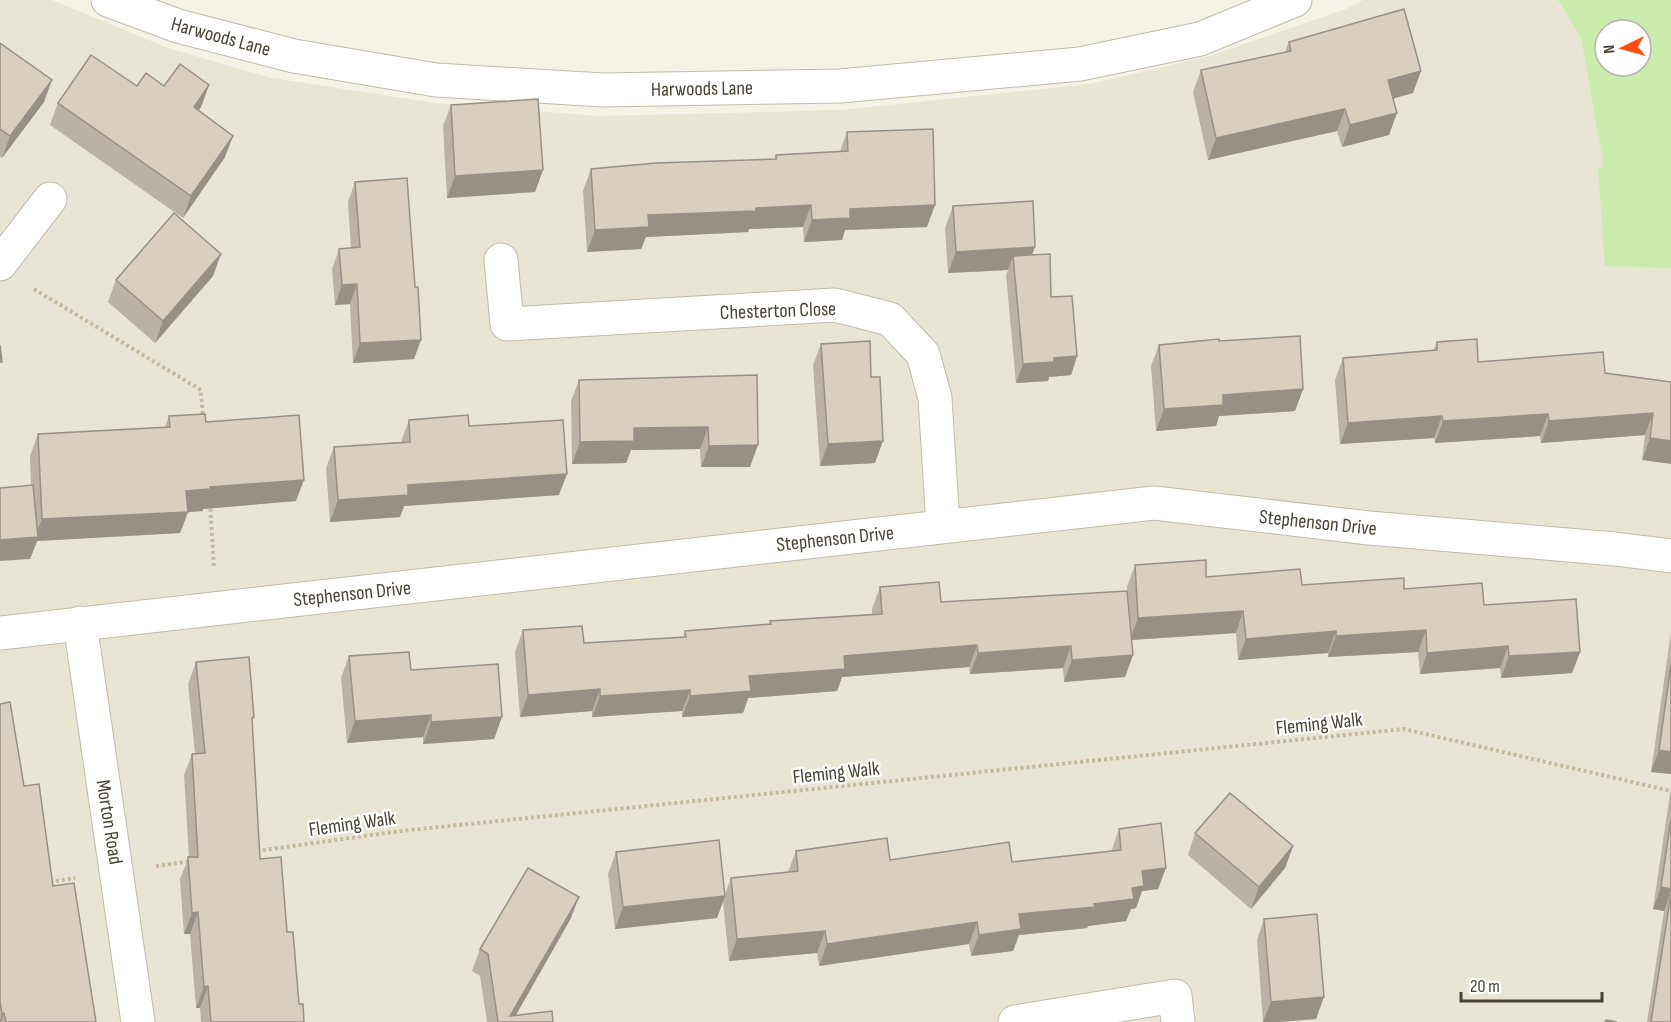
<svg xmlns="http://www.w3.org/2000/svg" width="1671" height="1022" font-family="'Sofia Sans Condensed',sans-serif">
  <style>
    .residential { fill: #e9e5d5; fill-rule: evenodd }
    .green { fill: #caecad; fill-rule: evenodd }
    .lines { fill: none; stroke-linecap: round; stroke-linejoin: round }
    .street-casing { stroke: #c1bba9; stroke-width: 35 }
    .path { stroke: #c4b999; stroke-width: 4; stroke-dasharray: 3 3; stroke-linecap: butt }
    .street { stroke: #fff; stroke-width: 33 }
    .wall { fill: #bab2a2 }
    .shaded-wall { fill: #979184 }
    .building { fill: #d8cfbc; stroke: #979184; stroke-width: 1.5 }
    .labels { text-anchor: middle; stroke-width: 4.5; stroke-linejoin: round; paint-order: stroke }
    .street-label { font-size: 20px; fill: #494335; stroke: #fff }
  </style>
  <rect width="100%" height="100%" fill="#f5f2e7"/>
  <path class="residential" d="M0,0H52L168,48L272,78L435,103L599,116L840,110L1090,84L1209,56L1346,9L1363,0H1671V1022H0ZM1605,30H1641V66H1605Z"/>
  <path class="green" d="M1558,0H1671V268L1605,266L1598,168L1604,167L1581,37ZM1605,30H1641V66H1605Z"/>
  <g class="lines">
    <g class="street-casing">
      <g id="street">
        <polyline points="108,0 178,26 294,56 436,80 603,90 840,86 1080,64 1200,39 1295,0"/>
        <polyline points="501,260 507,324 835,305 890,319 923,354 935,398 943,526"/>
        <polyline points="0,264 50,199"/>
        <polyline points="80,623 138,1022"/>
        <polyline points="0,633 1154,503 1369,528 1615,549 1671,556"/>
        <polyline points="1015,1022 1175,996 1178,1022"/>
      </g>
    </g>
    <g class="path">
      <polyline points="34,289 201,390 203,418"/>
      <polyline points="210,503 214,568"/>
      <polyline points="257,851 400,831 1404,729 1671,791"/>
      <polyline points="156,866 191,861"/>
      <polyline points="50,882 75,878"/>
    </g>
    <use href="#street" class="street"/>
  </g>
  <g class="wall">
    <polygon points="1289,42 1413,93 1393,98 1389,135 1342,147 1337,131 1208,160 1193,92 1201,70 1285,52"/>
    <polygon points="0,43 44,102 2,158 0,157"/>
    <polygon points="209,85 201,107 198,111 225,157 183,218 50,125 58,103 137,86"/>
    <polygon points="451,105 543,170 535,192 447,198 443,126"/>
    <polygon points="847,132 927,227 845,230 842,240 804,242 803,227 749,229 748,232 646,237 641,249 587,252 583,191 591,169 775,159 776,155 840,151"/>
    <polygon points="355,182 414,359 353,363 350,304 335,305 332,269 339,249 351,248 348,202"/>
    <polygon points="953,206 1032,255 1077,356 1071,375 1049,377 1048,381 1016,383 1006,275 1008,270 948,273 945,228"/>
    <polygon points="213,276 155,343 108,302 116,280"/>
    <polygon points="1219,341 1303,389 1295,411 1219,416 1216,426 1156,431 1151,366 1159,345"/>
    <polygon points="1437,342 1478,362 1605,373 1671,382 1642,460 1645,435 1541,443 1540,436 1435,443 1434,438 1340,444 1335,380 1343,358 1433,351"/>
    <polygon points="821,344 875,463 820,466 813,365"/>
    <polygon points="757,375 750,467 701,467 700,449 631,450 626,463 572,464 571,401 579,380"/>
    <polygon points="169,416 206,422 296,501 203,509 203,511 188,512 180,533 37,541 30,559 31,486 30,456 38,434 165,427"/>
    <polygon points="409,420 469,426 559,495 404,506 400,517 330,522 326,468 334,447 401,442"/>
    <polygon points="1135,565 1206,577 1302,585 1404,589 1484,605 1580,652 1572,673 1501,678 1500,668 1420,674 1418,652 1328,657 1328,653 1238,660 1236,633 1131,640 1133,655 1125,677 1064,682 1063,668 970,674 969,667 842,677 837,691 748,698 743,713 682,717 682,711 592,717 592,711 520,717 515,652 523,630 584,643 683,637 685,631 769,624 770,621 872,614 872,609 880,587 941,602 1128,601 1127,587"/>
    <polygon points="1671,632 1671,774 1651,772"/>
    <polygon points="349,656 411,670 502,717 494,739 423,744 423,737 347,743 341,678"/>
    <polygon points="196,662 254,717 252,723 260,859 287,932 299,1004 304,1022 201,1022 200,1008 196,1008 190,934 184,934 180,879 189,857 184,775 192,754 195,753 188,684"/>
    <polygon points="0,704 53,886 96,1022 0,1022"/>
    <polygon points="1671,787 1671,1022 1647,1022 1664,911 1653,909"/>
    <polygon points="1119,829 1158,889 1142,891 1136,908 1131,909 1126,921 1088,926 1087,928 1019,935 1013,951 971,956 969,944 819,966 817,953 729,961 723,902 717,918 615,929 608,874 616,852 725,894 731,878 788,872 796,851 890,860 1012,862 1111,852"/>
    <polygon points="1195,833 1293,846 1285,868 1251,909 1188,855"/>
    <polygon points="571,918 515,1016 553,1022 487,1022 480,976 472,971 480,949"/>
    <polygon points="1264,919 1316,1019 1278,1022 1263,1022 1257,940"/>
  </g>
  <g class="shaded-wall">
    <polygon points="1421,71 1413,93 1381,102 1388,80"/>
    <polygon points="52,80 44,102 2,158 10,136"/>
    <polygon points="209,85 201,107 186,129 194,107"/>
    <polygon points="1345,109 1337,131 1208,160 1216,138"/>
    <polygon points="1397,113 1389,135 1342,147 1350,125"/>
    <polygon points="233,136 225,157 183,218 191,196"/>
    <polygon points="543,170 535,192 447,198 455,176"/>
    <polygon points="811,205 803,227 749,229 748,232 646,237 641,249 587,252 595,230 648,215 756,208"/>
    <polygon points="935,205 927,227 845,230 842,240 804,242 812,220 850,209"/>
    <polygon points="1035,247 1027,268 1013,256 1008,270 948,273 956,252"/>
    <polygon points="221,254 213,276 155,343 163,321"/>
    <polygon points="357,284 350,304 335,305 342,285"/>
    <polygon points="421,340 414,359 353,363 360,343"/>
    <polygon points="1077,356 1071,375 1049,377 1048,381 1016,383 1023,364 1054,358"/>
    <polygon points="1303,389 1295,411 1219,416 1216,426 1156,431 1164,409 1223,395"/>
    <polygon points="1653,413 1645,435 1541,443 1549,421"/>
    <polygon points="1548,414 1540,436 1435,443 1443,421"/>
    <polygon points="1442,416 1434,438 1340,444 1348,423"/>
    <polygon points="708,427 700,449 631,450 626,463 572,464 580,442 634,428"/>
    <polygon points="1650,438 1671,441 1671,464 1642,460"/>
    <polygon points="883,441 875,463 820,466 828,444"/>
    <polygon points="758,445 750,467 701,467 709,446"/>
    <polygon points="567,474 559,495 404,506 400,517 330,522 338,500 408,485"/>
    <polygon points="304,480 296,501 203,509 203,511 188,512 180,533 37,541 30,559 0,561 0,540 35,537 42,519 210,487"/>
    <polygon points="1243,611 1236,633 1130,640 1138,618"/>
    <polygon points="1426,630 1418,652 1328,657 1336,636"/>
    <polygon points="1336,631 1328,653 1238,660 1246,639"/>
    <polygon points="977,645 969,667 842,677 837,691 748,698 743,713 682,717 690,696 749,676 844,656"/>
    <polygon points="1071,646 1063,668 970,674 978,653"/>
    <polygon points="1508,646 1500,668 1420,674 1427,653"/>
    <polygon points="1580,652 1572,673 1501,678 1509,656"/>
    <polygon points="1133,655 1125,677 1064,682 1072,660"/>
    <polygon points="600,689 592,711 520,717 528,695"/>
    <polygon points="690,690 682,711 592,717 600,696"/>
    <polygon points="431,715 423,737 347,743 355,721"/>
    <polygon points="502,717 494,739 423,744 431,722"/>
    <polygon points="1659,750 1671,752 1671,774 1651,772"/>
    <polygon points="1293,846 1285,868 1251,909 1259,887"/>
    <polygon points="1166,868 1158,889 1142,891 1136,908 1131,909 1126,921 1088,926 1087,928 1019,935 1013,951 971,956 979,935 1019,914 1094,904 1132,888 1142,871"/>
    <polygon points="1661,887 1671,889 1671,891 1664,911 1653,909"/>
    <polygon points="725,896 717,918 615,929 623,907"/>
    <polygon points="579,897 571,918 512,1022 510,1016"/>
    <polygon points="198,912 190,934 184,934 192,913"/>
    <polygon points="977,922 969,944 819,966 827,944"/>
    <polygon points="825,931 817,953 729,961 737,939"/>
    <polygon points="208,986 200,1008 196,1008 204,987"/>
    <polygon points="1324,997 1316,1019 1278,1022 1263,1022 1271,1002"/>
    <polygon points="4,1013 1,1022 0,1022 2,1014"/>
  </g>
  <g class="building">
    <polygon points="1404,9 1421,71 1388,80 1397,113 1350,125 1345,109 1216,138 1201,70 1291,51 1289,42"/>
    <polygon points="0,43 52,80 10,136 0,129"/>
    <polygon points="91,55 137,86 146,73 164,86 180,64 209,85 194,107 233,136 191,196 58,103"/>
    <polygon points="538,99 543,170 455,176 451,105"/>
    <polygon points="933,129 935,205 850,209 850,218 812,220 811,205 756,208 756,211 648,215 649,227 595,230 591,169 656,163 776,159 776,155 848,151 847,132"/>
    <polygon points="407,178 415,287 418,287 421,340 360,343 357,284 342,285 339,249 360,247 355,182"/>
    <polygon points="1033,201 1035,247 956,252 953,206"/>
    <polygon points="174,213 221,254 163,321 116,280"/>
    <polygon points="1050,254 1051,297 1072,296 1077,356 1054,358 1054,362 1023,364 1013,256"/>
    <polygon points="1300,336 1303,389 1223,395 1223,405 1164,409 1159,345 1219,339 1219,341"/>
    <polygon points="1477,339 1478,362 1603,352 1605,373 1671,382 1671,441 1650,438 1653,413 1549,421 1548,414 1443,421 1442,416 1348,423 1343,358 1437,350 1437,342"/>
    <polygon points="870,341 871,377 880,377 883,441 828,444 821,344"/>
    <polygon points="0,345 2,362 0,362"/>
    <polygon points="757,375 758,445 709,446 708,427 634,428 634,441 580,442 579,380"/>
    <polygon points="205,414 206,422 299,415 304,480 210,487 210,489 186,491 188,512 42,519 38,434 170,427 169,416"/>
    <polygon points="468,415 469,426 563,420 567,474 408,485 408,495 338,500 334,447 410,442 409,420"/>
    <polygon points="33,485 38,537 0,540 0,488"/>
    <polygon points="1206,560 1206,577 1300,569 1302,585 1404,578 1404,589 1482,583 1484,605 1576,599 1580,652 1509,656 1508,646 1427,653 1426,630 1336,636 1336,631 1246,639 1243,611 1138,618 1135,565"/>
    <polygon points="939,582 941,602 1127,591 1133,655 1072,660 1071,646 978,653 977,645 844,656 845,669 749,676 751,691 690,696 690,690 600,696 600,689 528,695 523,630 582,626 584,643 686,637 685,631 771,624 770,621 882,614 880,587"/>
    <polygon points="409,652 411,670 498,664 502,717 431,722 431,715 355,721 349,656"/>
    <polygon points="249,657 254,717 252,718 260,859 281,857 287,932 293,932 299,1004 303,1004 304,1022 211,1022 208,986 204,987 198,912 192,913 188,857 198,857 192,754 205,753 196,662"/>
    <polygon points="1671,665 1671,752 1659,750"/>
    <polygon points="10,702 24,786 39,784 53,886 74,883 96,1022 6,1022 4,1013 2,1014 0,1001 0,704"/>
    <polygon points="1230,793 1293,846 1259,887 1195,833"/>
    <polygon points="1671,819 1671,889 1661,887"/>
    <polygon points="1161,823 1166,868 1142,871 1144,886 1132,888 1134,899 1094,904 1095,907 1019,914 1021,929 979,935 977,922 827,944 825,931 737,939 731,878 798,871 796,851 887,838 890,860 1009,842 1012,862 1121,850 1119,829"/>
    <polygon points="719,840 725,896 623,907 616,852"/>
    <polygon points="528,868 579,897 510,1016 552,1011 553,1022 498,1022 488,954 480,949"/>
    <polygon points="1671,894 1671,1022 1651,1022"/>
    <polygon points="1317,914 1324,997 1271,1002 1264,919"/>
    <polygon points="1606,1020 1617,1022 1605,1022"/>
  </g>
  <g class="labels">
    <g class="street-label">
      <text transform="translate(221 36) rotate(15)" y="7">Harwoods Lane</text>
      <text transform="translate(702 88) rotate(-1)" y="7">Harwoods Lane</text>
      <text transform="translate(778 310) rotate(-2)" y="7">Chesterton Close</text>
      <text transform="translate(1318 522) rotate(6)" y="7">Stephenson Drive</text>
      <text transform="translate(835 538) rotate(-6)" y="7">Stephenson Drive</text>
      <text transform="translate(352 593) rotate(-6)" y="7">Stephenson Drive</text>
      <text transform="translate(1319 723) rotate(-6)" y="7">Fleming Walk</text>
      <text transform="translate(836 772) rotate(-6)" y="7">Fleming Walk</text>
      <text transform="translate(110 822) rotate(81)" y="7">Morton Road</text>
      <text transform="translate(352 823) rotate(-8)" y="7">Fleming Walk</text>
    </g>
  </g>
  <g transform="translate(1623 48) rotate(265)"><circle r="28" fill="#ffffff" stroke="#b6b4ae" stroke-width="1.5"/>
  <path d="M0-4.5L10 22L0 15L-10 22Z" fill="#ff4d14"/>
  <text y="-9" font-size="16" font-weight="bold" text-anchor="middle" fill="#494335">N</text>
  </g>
  <path d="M1461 992v9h141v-9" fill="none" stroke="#494335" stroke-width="3"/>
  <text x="1470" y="992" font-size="18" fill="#494335" stroke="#ffffff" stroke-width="4.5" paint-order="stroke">20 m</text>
</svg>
